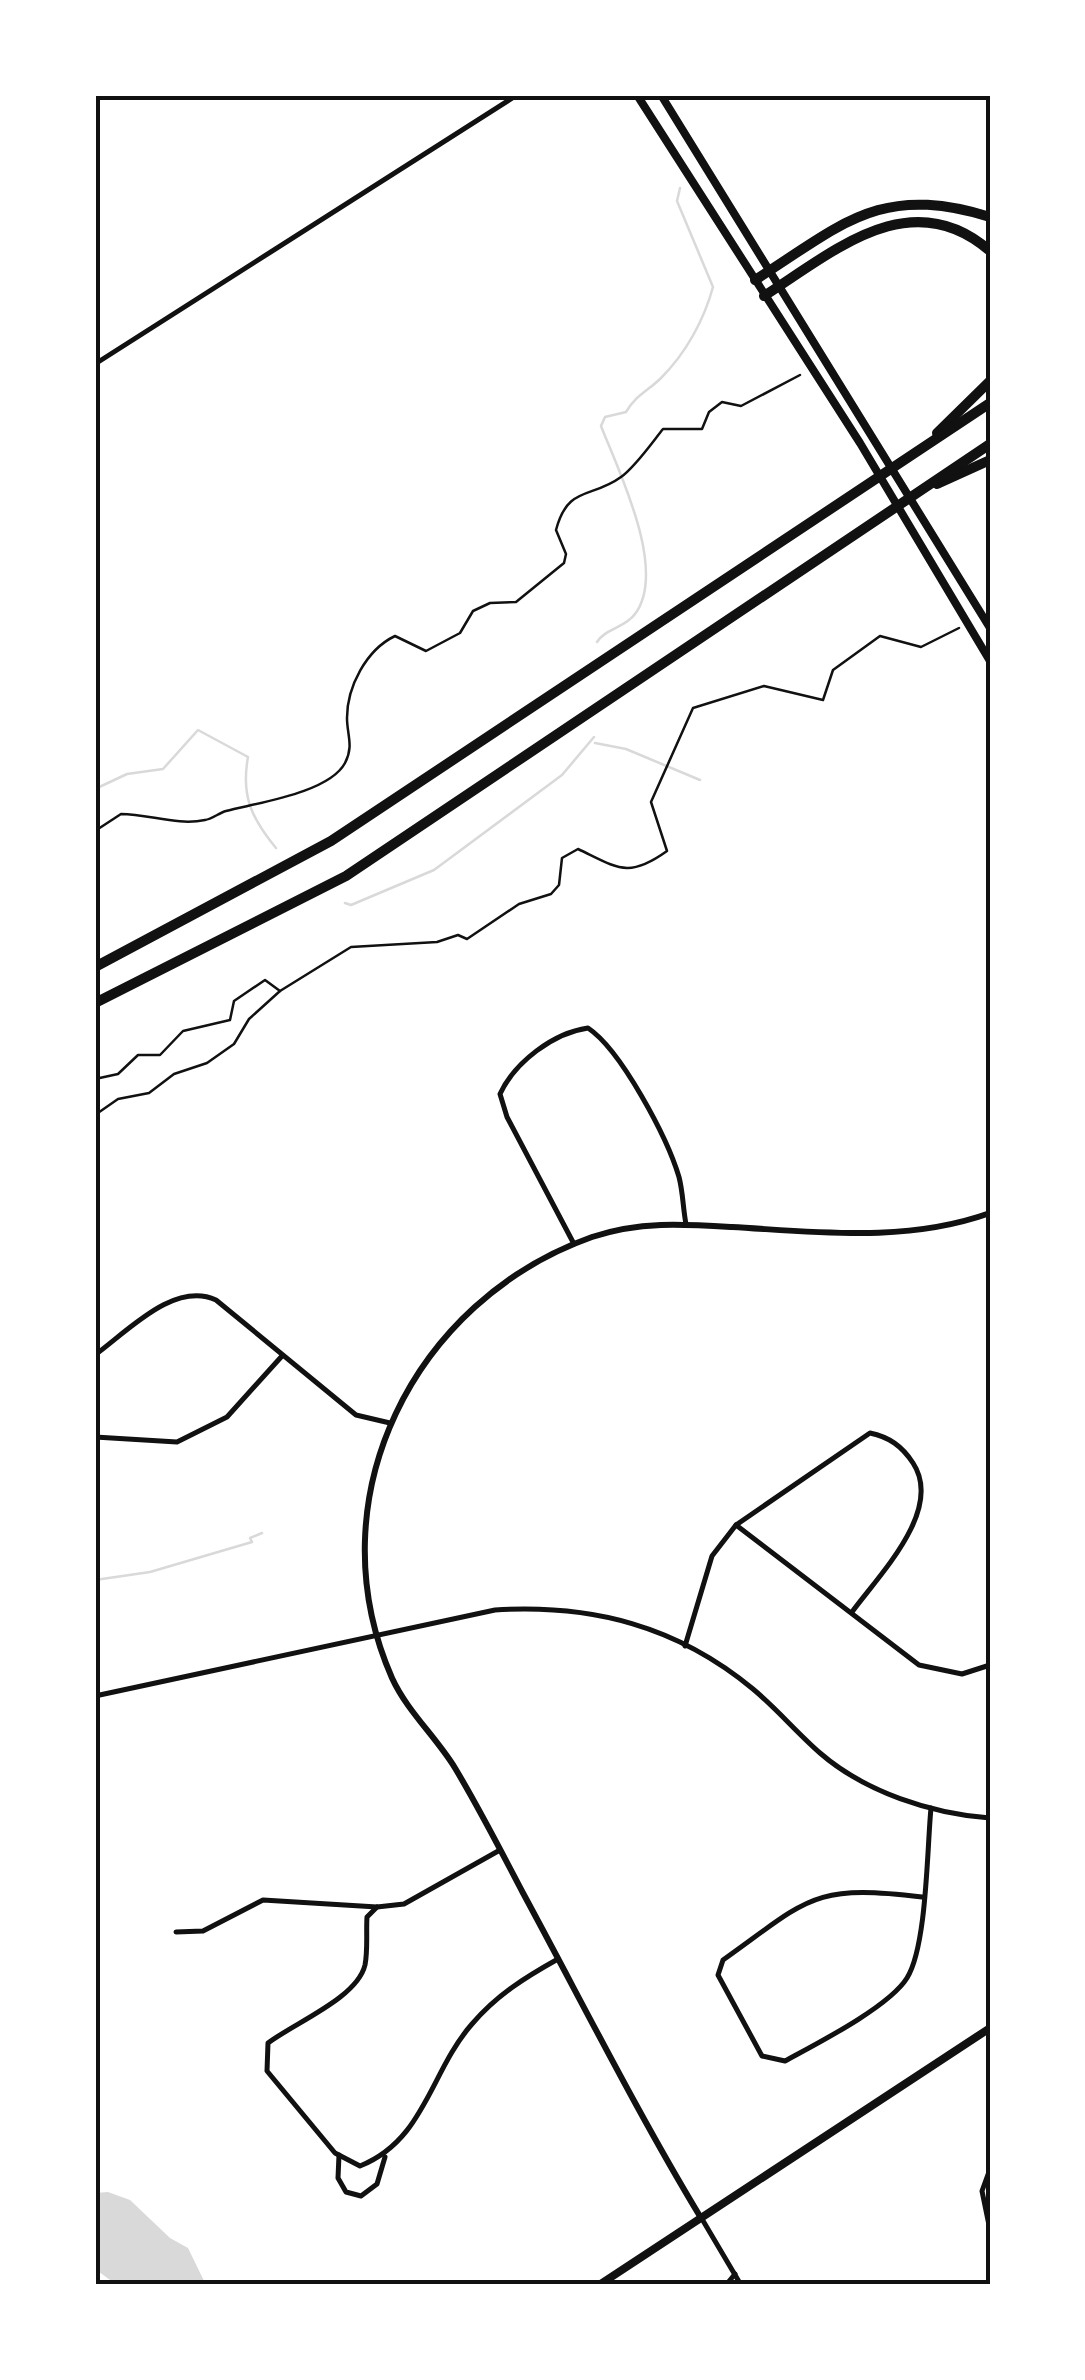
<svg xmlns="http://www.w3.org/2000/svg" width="1085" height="2380" font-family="'Roboto Condensed',sans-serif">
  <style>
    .water { fill: #d9d9d9 }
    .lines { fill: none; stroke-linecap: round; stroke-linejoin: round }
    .stream { stroke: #d9d9d9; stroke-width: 2.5 }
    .path { stroke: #111; stroke-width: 2.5 }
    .minor { stroke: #111; stroke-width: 5 }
    .tertiary { stroke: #111; stroke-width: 6 }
    .secondary { stroke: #111; stroke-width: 8 }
    .motorway { stroke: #111; stroke-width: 10 }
    .neatline { fill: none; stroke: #111; stroke-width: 4 }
  </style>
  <rect width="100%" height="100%" fill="#fff"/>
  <polygon class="water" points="108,2192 130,2200 170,2238 188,2248 206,2285 117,2285 95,2269 95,2193"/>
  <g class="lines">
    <g class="stream">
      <path d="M597,642C606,628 625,628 635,614C668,570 618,470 601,426L605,417L626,412C636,395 648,391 661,378C686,353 704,320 713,287L677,201L680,188"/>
      <polyline points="595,743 626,749 700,780"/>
      <path d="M95,789L127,774L163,769L198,730L248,757C241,795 251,818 276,848"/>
      <polyline points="345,903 351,905 434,870 562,775 594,737"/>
      <polyline points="95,1580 150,1572 252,1542 250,1538 262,1533"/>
    </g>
    <g class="path">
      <path d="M95,831L121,814C149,814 177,826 205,820C212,819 219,813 226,811C256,803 329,793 345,763C354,746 347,735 347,718C347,687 366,650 395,636L426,651L460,633L473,611L490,603L516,602L564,563L566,554L556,530C568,485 591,499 621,477C635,467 651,444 663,429H702L709,412L722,402L741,406L800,375"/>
      <polyline points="95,1079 118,1074 138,1055 160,1055 183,1031 230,1020 234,1001 265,980 280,991"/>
      <path d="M95,1115L118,1099L149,1093L174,1074L207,1063L234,1044L249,1019L280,991L351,947L437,942L458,935L467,939L519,904L551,894L559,885L562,858L578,849C618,868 628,879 667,851L651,802L693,708L764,686L823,700L833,670L880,636L921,647L959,628"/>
    </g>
    <g class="minor">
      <polyline points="95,364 517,95"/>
      <path d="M574,1244L507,1117L500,1094C515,1062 553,1033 588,1028C621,1050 667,1137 679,1177C683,1192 683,1209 686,1224"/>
      <path d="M95,1355C128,1331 174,1281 216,1300L356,1415L390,1423"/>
      <polyline points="95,1437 177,1442 227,1417 282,1356"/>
      <polyline points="736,1525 919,1665 962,1674 990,1665"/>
      <path d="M685,1646L712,1556L736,1525L870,1433C889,1437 902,1446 913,1463C944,1510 879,1575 852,1612"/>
      <path d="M95,1696L495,1610C592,1604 677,1626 753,1689C777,1709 797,1733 820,1753C865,1792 932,1814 990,1818"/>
      <path d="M922,1897C812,1884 810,1898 723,1960L718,1975L762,2056L785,2061C816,2044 889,2007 907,1978C927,1946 927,1848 931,1808"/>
      <path d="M377,1907L367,1917C366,1932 368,1950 365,1965C357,1998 296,2022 268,2043L267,2071L335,2153L360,2166C425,2140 430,2072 472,2024C497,1995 524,1978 558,1959"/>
      <polyline points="176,1932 203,1931 263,1900 377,1907 404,1904 500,1850"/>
      <polyline points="339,2155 338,2178 346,2192 361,2196 377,2184 385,2157"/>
      <polyline points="990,2169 982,2191 990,2230"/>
      <polyline points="702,2219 741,2285"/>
      <polyline points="726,2285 735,2274"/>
    </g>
    <path class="tertiary" d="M701,2218C637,2112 582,2002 523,1893C501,1851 479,1808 455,1768C436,1737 407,1711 392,1678C313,1499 414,1300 592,1237C639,1221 684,1224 732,1227C819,1232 906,1243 990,1213"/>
    <g class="secondary">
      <polyline points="637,95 860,443 990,661"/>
      <polyline points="661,95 990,628"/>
      <polyline points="599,2285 990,2028"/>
    </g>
    <g class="motorway">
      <path d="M755,280C843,224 880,183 990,217"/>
      <path d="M764,296C833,252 911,182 990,251"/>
      <polyline points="937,433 990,381"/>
      <polyline points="937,484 990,460"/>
      <polyline points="95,967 331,841 990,403"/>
      <polyline points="95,1003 346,876 990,444"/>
    </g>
  </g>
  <rect width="1085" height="2380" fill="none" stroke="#ffffff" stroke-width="195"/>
  <rect x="98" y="98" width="890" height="2184" class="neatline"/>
</svg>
